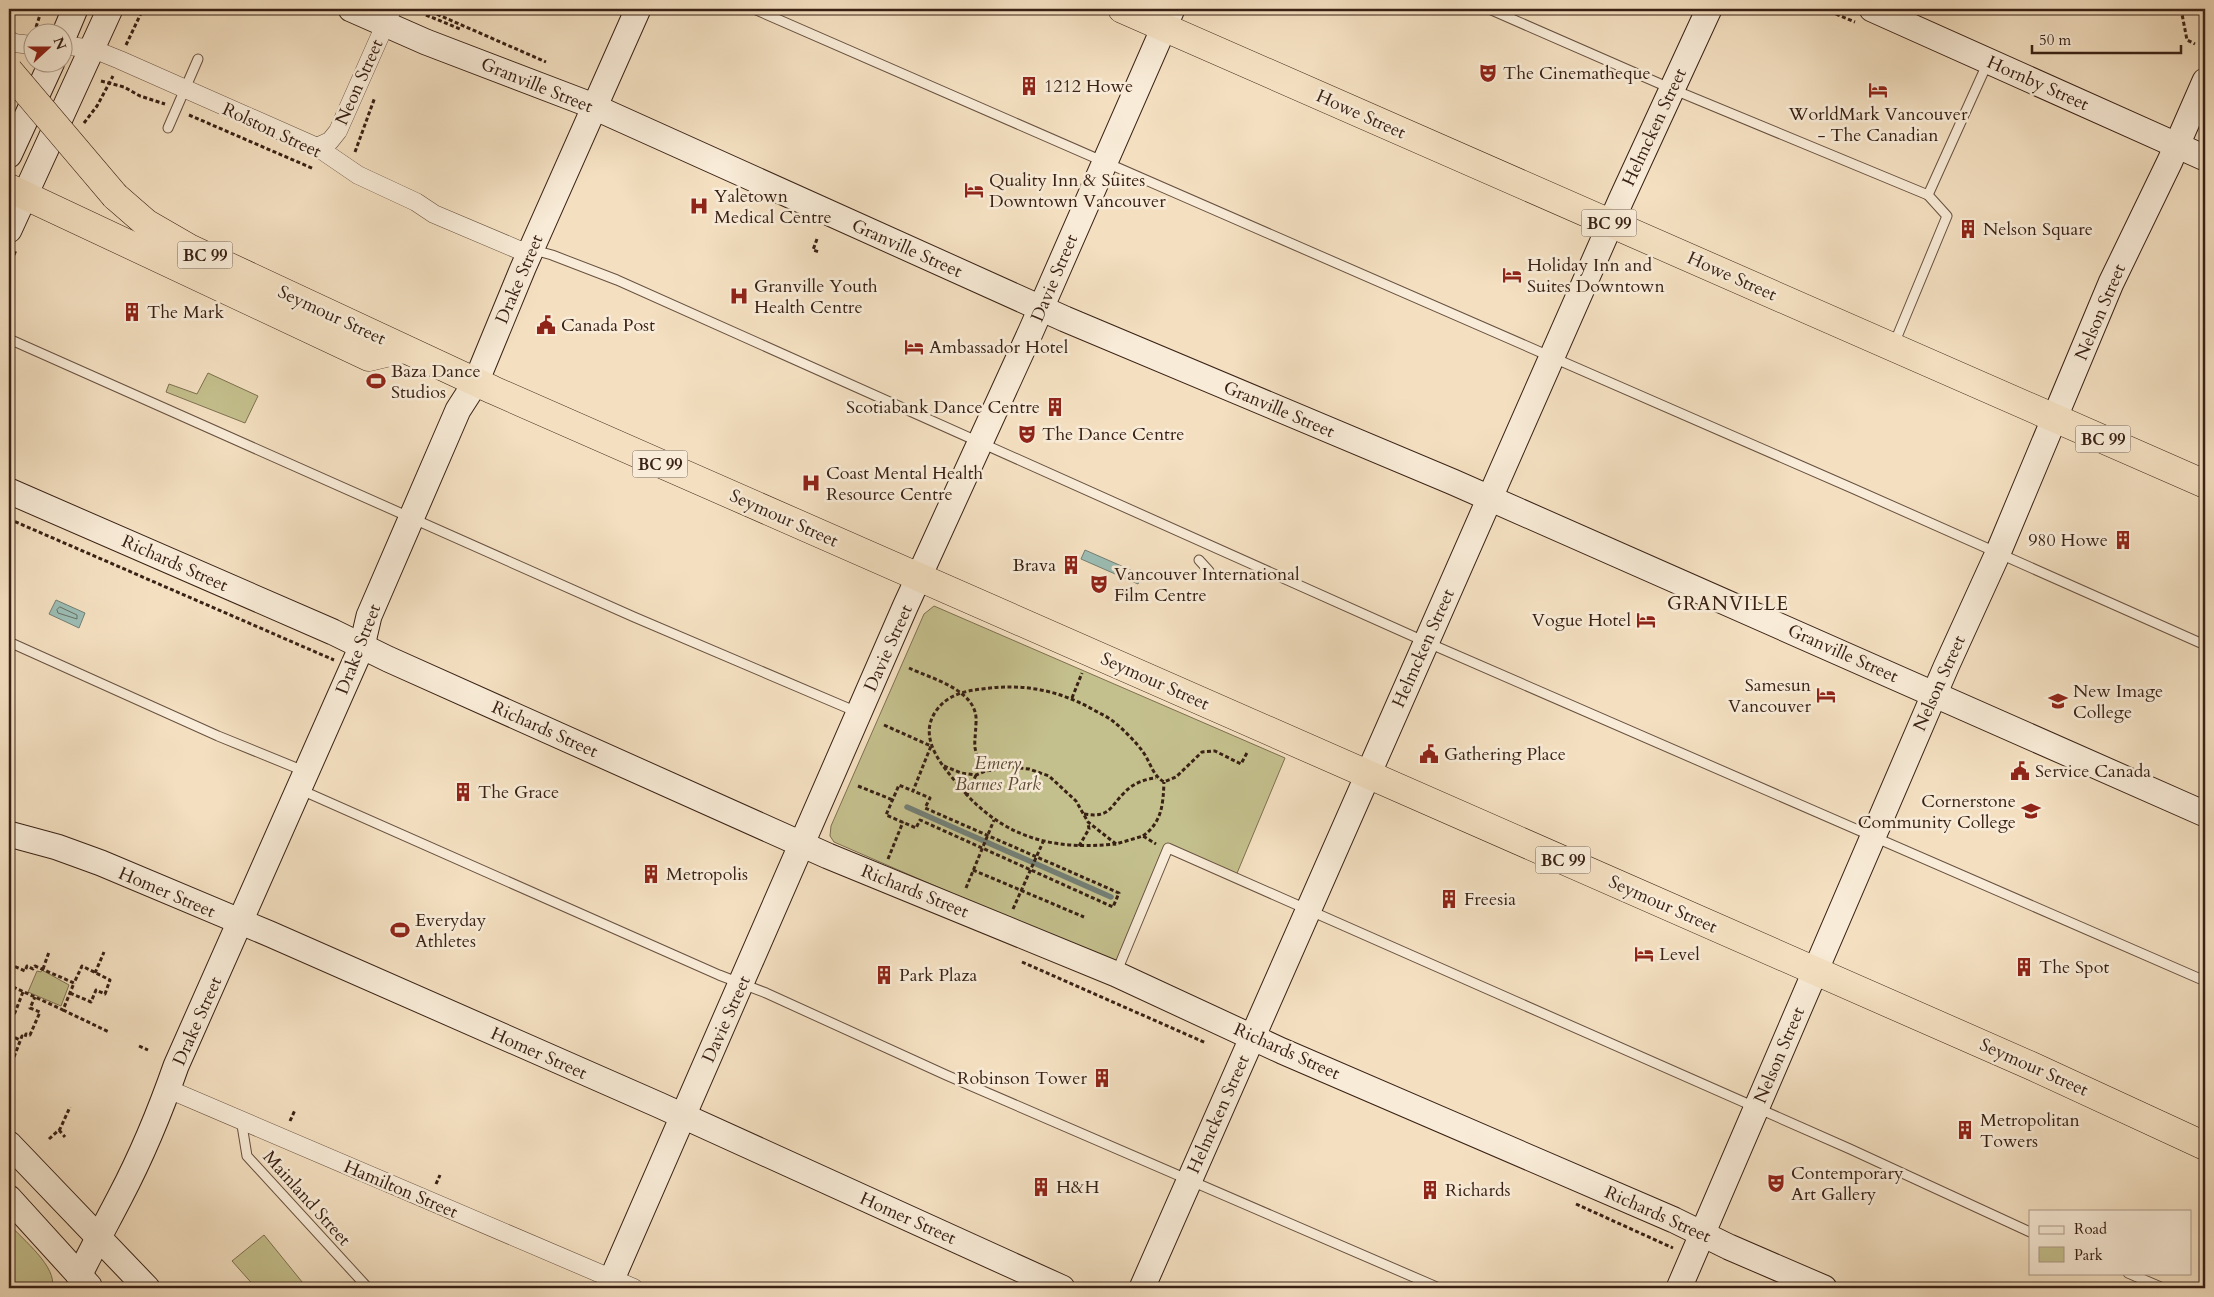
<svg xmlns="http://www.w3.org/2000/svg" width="2214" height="1297" font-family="Cardo,serif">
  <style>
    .green { fill: #c4c08d; stroke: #7e7051 }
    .water { fill: #9cbdb4; stroke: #747f74 }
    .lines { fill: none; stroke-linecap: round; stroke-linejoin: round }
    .shore { stroke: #6a6f64; stroke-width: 1 }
    .stream { stroke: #747f74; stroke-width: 5.5 }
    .lane-casing { stroke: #685140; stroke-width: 11 }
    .street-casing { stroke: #685140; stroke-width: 19 }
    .secondary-casing { stroke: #392115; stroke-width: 27 }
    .highway-casing { stroke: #392115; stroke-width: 29 }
    .path { stroke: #392115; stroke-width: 3; stroke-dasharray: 4 2.5; stroke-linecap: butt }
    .lane { stroke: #f8ebd7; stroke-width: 9 }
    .street { stroke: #f8ebd7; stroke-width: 18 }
    .secondary { stroke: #f8ebd7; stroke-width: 25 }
    .highway { stroke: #f4e0c1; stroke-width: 28 }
    .highway-bridge-casing { stroke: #392115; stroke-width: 29; stroke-linecap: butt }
    .highway-bridge { stroke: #f4e0c1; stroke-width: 28 }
    .labels { text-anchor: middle; stroke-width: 5; stroke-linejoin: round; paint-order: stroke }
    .shield { fill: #f8ebd7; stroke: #725e4f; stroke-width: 1 }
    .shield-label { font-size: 16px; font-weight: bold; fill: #392115 }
    .poi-label { font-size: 18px; fill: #392115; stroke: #f8ebd7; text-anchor: start }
    .street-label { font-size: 18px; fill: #392115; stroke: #f8ebd7 }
    .park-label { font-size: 18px; font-style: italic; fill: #5c4933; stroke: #f8ebd7 }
    .neighbourhood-label { font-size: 19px; letter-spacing: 1px; fill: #392115; stroke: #f8ebd7 }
  </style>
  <rect width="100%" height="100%" fill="#f4e0c1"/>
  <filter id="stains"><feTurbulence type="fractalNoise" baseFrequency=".004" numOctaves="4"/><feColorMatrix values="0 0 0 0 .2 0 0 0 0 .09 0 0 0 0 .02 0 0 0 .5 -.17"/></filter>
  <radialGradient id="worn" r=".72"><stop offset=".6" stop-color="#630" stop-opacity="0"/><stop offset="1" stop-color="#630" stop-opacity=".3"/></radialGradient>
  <g class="green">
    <polygon points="208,373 258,396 245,423 166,392 169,384 197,394"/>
    <polygon points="934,606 1285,758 1235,878 1168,849 1119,966 834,842 830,836 831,826 924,614"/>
    <polygon points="42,970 69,985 61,1006 28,992 37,971 41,972"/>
    <path d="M9,1224C22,1239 58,1267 52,1288H9Z"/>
    <polygon points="264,1235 307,1288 256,1288 232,1261"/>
  </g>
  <g class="water">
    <polygon points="1085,550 1142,575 1138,584 1081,559"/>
    <polygon points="56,600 85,613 79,628 49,614"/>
  </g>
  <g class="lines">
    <polygon class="shore" points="60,607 77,615 77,619 58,613 57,610"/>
    <polyline class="stream" points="907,807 1111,897"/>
    <g class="lane-casing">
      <g id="lane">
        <polyline points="754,9 1854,489 2205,645"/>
        <polyline points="1489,9 1672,89 1928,195 1988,62"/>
        <polyline points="168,128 198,59"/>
        <polyline points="534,250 552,255 617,280 1426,642 2205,981"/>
        <polyline points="9,339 634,617 857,712"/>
        <polyline points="1894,344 1947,216 1928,195"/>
        <polyline points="1199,560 1209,571"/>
        <polyline points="9,642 218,736 304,771"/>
        <polyline points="301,790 719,975 766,993 946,1075 1439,1288"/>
        <polyline points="1117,971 1168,848 1850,1149 2030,1232"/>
        <polyline points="241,1119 247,1156 368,1288"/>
        <polyline points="2128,1273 2163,1288"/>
      </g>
    </g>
    <g class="street-casing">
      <g id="street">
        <polyline points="9,40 14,43 32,45"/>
        <polyline points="62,45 93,49 120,60 317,147 358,175 416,202 434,214 519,250 532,250"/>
        <polyline points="317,147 330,141 338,131 392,9"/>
        <polyline points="168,1089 634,1288"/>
      </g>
    </g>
    <g class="secondary-casing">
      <g id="secondary">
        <polyline points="351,9 426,42 583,102 1065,319 1453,482 2205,814"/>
        <polyline points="1872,9 2205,158"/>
        <polyline points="62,40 75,9"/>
        <polyline points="9,155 52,62"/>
        <polyline points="9,230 110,9"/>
        <polyline points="9,491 333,632 388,659 828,856 1116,974 1282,1051 1674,1220 1729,1247 1824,1288"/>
        <polyline points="9,834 57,847 101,863 270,934 659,1105 1062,1288"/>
        <polyline points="9,1144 147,1288"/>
        <polyline points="9,1198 89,1286"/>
        <path d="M79,1276C92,1249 106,1224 120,1197C141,1157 161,1109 176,1066L362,646L369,616L458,410L476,382L523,268L638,9"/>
        <polyline points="608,1288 905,607 1031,331 1172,9"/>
        <polyline points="1142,1288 1621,200 1709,9"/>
        <polyline points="1679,1288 1946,667 1998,553 2111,283 2170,161 2205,81"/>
      </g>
    </g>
    <g class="highway-casing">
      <g id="highway">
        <polyline points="1122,9 2205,484"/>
        <polyline points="9,188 369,357 403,349"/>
        <polyline points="115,196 146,223 191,249 493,390 2034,1067 2205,1146"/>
      </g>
    </g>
    <g class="path">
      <polyline points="425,9 546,62"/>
      <polyline points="1824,9 1855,22"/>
      <polyline points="2181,9 2187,40 2195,44"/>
      <polyline points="426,15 460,29"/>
      <polyline points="36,27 42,9"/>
      <polyline points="126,45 143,9"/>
      <polyline points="101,81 124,87 140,96 165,104"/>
      <polyline points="189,115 314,169"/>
      <polyline points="84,123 97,106 113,76"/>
      <polyline points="355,152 375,97"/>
      <polyline points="817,239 813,250 819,252"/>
      <polyline points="9,267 16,250"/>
      <polyline points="9,519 334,660"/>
      <path d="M909,668C932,679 979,690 976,723C975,749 971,747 986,770"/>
      <polyline points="1072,698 1082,673"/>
      <polyline points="884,725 931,746 913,791 899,785 886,815 916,828 920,820 1113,907 1119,893 925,808 930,798 913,791"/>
      <polyline points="944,766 961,773 976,775 986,771 1011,767 1029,769 1049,776 1076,801 1088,822 1116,844 1143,836 1156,844"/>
      <path d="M976,775L967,795C1009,840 1057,850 1116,844"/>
      <polyline points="858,786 893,800"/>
      <path d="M967,795C948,772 915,741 936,711C947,695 964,691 982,689C1023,683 1058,690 1094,710C1101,714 1108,717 1114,722C1124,730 1136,742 1143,752C1151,763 1152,775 1164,782L1176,777L1202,752L1215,751L1241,764L1248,751"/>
      <path d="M1084,814C1110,818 1109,808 1124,793C1132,784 1144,779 1156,778"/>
      <path d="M1143,836C1162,822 1163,805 1164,782"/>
      <polyline points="1079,846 1089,829 1088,823"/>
      <polyline points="888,859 903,822"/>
      <polyline points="973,870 1084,917"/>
      <polyline points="966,888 994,820"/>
      <polyline points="1013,909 1043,842"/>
      <polyline points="1022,962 1206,1043"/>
      <polyline points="9,964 25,971 27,966 33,969 35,966 74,983 63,1010 9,985"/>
      <polyline points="43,969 49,952"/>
      <polyline points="95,973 104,952"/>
      <polyline points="70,993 91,1002 96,990 105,994 110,980 82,966 74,983"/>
      <polyline points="63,1010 109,1032"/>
      <polyline points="9,1013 14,1015 23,992"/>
      <polyline points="9,1035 20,1040"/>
      <polyline points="139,1046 148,1050"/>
      <polyline points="14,1057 22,1036 25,1037 26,1034 30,1035 40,1012 30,1008 35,997"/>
      <polyline points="290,1121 295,1110"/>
      <polyline points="59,1130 65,1137"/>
      <polyline points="49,1139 60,1129 70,1107"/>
      <polyline points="436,1184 440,1175"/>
      <polyline points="1576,1204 1673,1248"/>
    </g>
    <use href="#lane" class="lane"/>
    <use href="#street" class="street"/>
    <use href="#secondary" class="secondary"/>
    <use href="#highway" class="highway"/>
    <g class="highway-bridge-casing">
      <polyline id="highway-bridge" points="9,71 115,196"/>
    </g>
    <use href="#highway-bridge" class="highway-bridge"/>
  </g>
  <defs>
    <g id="theatre-bare" transform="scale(1.5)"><path d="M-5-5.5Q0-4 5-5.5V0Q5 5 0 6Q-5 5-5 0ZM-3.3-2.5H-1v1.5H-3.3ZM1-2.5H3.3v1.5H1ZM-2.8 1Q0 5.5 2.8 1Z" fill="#8f2418" stroke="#f8ebd7" stroke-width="2.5" paint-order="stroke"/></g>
    <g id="building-bare" transform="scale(1.5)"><path d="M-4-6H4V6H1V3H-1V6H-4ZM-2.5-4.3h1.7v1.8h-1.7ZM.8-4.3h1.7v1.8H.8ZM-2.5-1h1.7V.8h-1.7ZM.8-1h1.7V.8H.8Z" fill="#8f2418" stroke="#f8ebd7" stroke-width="2.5" paint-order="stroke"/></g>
    <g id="hotel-bare" transform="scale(1.5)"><path d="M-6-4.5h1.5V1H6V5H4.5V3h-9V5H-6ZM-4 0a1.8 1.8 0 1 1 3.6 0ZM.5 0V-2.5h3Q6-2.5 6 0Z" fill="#8f2418" stroke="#f8ebd7" stroke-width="2.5" paint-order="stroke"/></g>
    <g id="hospital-bare" transform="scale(1.5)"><path d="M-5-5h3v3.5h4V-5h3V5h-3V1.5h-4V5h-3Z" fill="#8f2418" stroke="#f8ebd7" stroke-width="2.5" paint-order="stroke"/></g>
    <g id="civic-bare" transform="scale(1.5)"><path d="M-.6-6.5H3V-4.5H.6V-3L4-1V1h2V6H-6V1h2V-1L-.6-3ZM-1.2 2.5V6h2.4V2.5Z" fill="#8f2418" stroke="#f8ebd7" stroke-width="2.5" paint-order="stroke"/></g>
    <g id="stadium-bare" transform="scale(1.5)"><path d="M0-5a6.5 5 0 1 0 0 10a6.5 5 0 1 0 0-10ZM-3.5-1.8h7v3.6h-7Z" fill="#8f2418" stroke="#f8ebd7" stroke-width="2.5" paint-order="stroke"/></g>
    <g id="university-bare" transform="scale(1.5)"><path d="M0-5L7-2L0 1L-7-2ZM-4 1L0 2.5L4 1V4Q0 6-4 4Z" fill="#8f2418" stroke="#f8ebd7" stroke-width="2.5" paint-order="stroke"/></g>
  </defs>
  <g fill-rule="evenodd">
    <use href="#theatre-bare" x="1488" y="73"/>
    <use href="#building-bare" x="1029" y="86"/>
    <use href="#hotel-bare" x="1878" y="90"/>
    <use href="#hotel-bare" x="974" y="190"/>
    <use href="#hospital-bare" x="699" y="206"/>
    <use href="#building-bare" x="1968" y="229"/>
    <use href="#hotel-bare" x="1512" y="275"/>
    <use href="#hospital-bare" x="739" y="296"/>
    <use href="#building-bare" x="132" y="312"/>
    <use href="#civic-bare" x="546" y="325"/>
    <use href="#hotel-bare" x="914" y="347"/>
    <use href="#stadium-bare" x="376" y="381"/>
    <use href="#building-bare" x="1055" y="407"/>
    <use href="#theatre-bare" x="1027" y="434"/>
    <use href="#hospital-bare" x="811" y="483"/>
    <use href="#building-bare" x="2123" y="540"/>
    <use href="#building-bare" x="1071" y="565"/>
    <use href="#theatre-bare" x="1099" y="584"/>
    <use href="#hotel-bare" x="1646" y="620"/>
    <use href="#hotel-bare" x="1826" y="695"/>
    <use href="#university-bare" x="2058" y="701"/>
    <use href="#civic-bare" x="1429" y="754"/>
    <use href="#civic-bare" x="2020" y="771"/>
    <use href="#building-bare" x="463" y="792"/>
    <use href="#university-bare" x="2031" y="811"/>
    <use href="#building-bare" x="651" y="874"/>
    <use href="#building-bare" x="1449" y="899"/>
    <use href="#stadium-bare" x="400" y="930"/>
    <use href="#hotel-bare" x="1644" y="954"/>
    <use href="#building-bare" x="2024" y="967"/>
    <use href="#building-bare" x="884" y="975"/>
    <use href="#building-bare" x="1102" y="1078"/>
    <use href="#building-bare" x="1965" y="1130"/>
    <use href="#theatre-bare" x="1776" y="1183"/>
    <use href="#building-bare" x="1041" y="1187"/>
    <use href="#building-bare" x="1430" y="1190"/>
  </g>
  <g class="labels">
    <g class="shield">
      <rect x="1581.5" y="209.5" width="55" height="27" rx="4"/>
      <rect x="177.5" y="241.5" width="55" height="27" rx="4"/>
      <rect x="2075.5" y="425.5" width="55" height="27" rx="4"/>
      <rect x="632.5" y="450.5" width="55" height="27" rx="4"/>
      <rect x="1535.5" y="846.5" width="55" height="27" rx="4"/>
    </g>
    <g class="shield-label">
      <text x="1609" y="229">BC 99</text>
      <text x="205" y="261">BC 99</text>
      <text x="2103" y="445">BC 99</text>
      <text x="660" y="470">BC 99</text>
      <text x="1563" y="866">BC 99</text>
    </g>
    <g class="poi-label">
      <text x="1503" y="79">The Cinematheque</text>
      <text x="1044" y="92">1212 Howe</text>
      <text x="1878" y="120" text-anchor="middle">WorldMark Vancouver<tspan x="1878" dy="21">- The Canadian</tspan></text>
      <text x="989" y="186">Quality Inn &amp; Suites<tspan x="989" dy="21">Downtown Vancouver</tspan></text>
      <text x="714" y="202">Yaletown<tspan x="714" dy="21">Medical Centre</tspan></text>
      <text x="1983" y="235">Nelson Square</text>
      <text x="1527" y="271">Holiday Inn and<tspan x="1527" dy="21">Suites Downtown</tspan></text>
      <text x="754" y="292">Granville Youth<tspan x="754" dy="21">Health Centre</tspan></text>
      <text x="147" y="318">The Mark</text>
      <text x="561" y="331">Canada Post</text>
      <text x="929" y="353">Ambassador Hotel</text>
      <text x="391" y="377">Baza Dance<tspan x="391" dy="21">Studios</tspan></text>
      <text x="1040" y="413" text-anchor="end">Scotiabank Dance Centre</text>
      <text x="1042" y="440">The Dance Centre</text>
      <text x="826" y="479">Coast Mental Health<tspan x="826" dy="21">Resource Centre</tspan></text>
      <text x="2108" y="546" text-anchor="end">980 Howe</text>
      <text x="1056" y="571" text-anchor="end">Brava</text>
      <text x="1114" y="580">Vancouver International<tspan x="1114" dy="21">Film Centre</tspan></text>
      <text x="1631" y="626" text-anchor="end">Vogue Hotel</text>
      <text x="1811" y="691" text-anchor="end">Samesun<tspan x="1811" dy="21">Vancouver</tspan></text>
      <text x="2073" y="697">New Image<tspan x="2073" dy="21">College</tspan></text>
      <text x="1444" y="760">Gathering Place</text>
      <text x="2035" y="777">Service Canada</text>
      <text x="478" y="798">The Grace</text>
      <text x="2016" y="807" text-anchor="end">Cornerstone<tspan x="2016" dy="21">Community College</tspan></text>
      <text x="666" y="880">Metropolis</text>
      <text x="1464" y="905">Freesia</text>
      <text x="415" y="926">Everyday<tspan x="415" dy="21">Athletes</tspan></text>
      <text x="1659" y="960">Level</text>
      <text x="2039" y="973">The Spot</text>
      <text x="899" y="981">Park Plaza</text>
      <text x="1087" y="1084" text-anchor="end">Robinson Tower</text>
      <text x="1980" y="1126">Metropolitan<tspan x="1980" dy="21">Towers</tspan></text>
      <text x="1791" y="1179">Contemporary<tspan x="1791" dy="21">Art Gallery</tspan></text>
      <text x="1056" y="1193">H&amp;H</text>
      <text x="1445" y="1196">Richards</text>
    </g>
    <g class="street-label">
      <text transform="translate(359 82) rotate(-66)" y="6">Neon Street</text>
      <text transform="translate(2038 83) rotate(24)" y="6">Hornby Street</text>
      <text transform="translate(537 85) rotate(22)" y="6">Granville Street</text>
      <text transform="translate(1361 114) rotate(24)" y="6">Howe Street</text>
      <text transform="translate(1654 127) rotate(-65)" y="6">Helmcken Street</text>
      <text transform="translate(272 130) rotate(25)" y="6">Rolston Street</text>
      <text transform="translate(907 248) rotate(24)" y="6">Granville Street</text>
      <text transform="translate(1732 276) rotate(24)" y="6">Howe Street</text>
      <text transform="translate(1054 278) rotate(-67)" y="6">Davie Street</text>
      <text transform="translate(519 279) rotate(-67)" y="6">Drake Street</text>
      <text transform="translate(2100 312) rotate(-67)" y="6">Nelson Street</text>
      <text transform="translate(332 315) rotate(25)" y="6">Seymour Street</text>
      <text transform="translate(1279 409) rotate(23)" y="6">Granville Street</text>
      <text transform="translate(784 518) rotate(24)" y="6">Seymour Street</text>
      <text transform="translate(175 563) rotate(24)" y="6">Richards Street</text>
      <text transform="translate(888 648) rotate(-66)" y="6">Davie Street</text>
      <text transform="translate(1423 648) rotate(-66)" y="6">Helmcken Street</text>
      <text transform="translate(358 649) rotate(-69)" y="6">Drake Street</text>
      <text transform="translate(1843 653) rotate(24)" y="6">Granville Street</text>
      <text transform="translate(1155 681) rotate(24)" y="6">Seymour Street</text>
      <text transform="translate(1939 683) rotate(-66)" y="6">Nelson Street</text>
      <text transform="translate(545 729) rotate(24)" y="6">Richards Street</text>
      <text transform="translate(915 891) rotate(22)" y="6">Richards Street</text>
      <text transform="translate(167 892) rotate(23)" y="6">Homer Street</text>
      <text transform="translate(1663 904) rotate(24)" y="6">Seymour Street</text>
      <text transform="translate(726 1019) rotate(-66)" y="6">Davie Street</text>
      <text transform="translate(197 1021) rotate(-66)" y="6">Drake Street</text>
      <text transform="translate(1287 1051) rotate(24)" y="6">Richards Street</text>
      <text transform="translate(539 1053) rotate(24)" y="6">Homer Street</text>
      <text transform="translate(1779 1055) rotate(-67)" y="6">Nelson Street</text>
      <text transform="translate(2034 1067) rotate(24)" y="6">Seymour Street</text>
      <text transform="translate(1218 1114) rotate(-66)" y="6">Helmcken Street</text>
      <text transform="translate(401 1189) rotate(23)" y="6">Hamilton Street</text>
      <text transform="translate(307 1198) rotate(48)" y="6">Mainland Street</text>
      <text transform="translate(1658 1214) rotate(24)" y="6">Richards Street</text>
      <text transform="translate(908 1218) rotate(24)" y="6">Homer Street</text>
    </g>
    <g class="park-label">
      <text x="998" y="769">Emery<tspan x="998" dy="21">Barnes Park</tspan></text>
    </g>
    <g class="neighbourhood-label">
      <text x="1728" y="610">GRANVILLE</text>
    </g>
  </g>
  <rect width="2214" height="1297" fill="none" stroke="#f4e0c1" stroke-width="30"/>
  <rect x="10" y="10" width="2194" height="1277" fill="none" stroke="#392115" stroke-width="2.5"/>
  <rect x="15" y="15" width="2184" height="1267" fill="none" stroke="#392115"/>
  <rect x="2029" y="1210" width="162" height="65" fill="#f8ebd7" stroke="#ac9a89"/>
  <rect x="2039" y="1226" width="25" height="8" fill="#f8ebd7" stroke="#ac9a89"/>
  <text x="2074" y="1234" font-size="15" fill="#392115">Road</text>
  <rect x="2039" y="1247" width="25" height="15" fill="#c4c08d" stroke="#ac9a89"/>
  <text x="2074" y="1260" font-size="15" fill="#392115">Park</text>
  <g transform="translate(48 48) rotate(69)"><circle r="24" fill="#f8ebd7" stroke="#ac9a89"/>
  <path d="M0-4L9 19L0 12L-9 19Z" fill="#8f2418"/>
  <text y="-8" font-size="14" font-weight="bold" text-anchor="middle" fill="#392115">N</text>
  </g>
  <path d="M2032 45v8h149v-8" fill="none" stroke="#392115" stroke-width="2.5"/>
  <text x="2039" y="45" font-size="15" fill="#392115" stroke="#f8ebd7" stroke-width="4" paint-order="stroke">50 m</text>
  <rect width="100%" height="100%" filter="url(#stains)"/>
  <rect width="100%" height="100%" fill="url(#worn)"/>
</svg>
